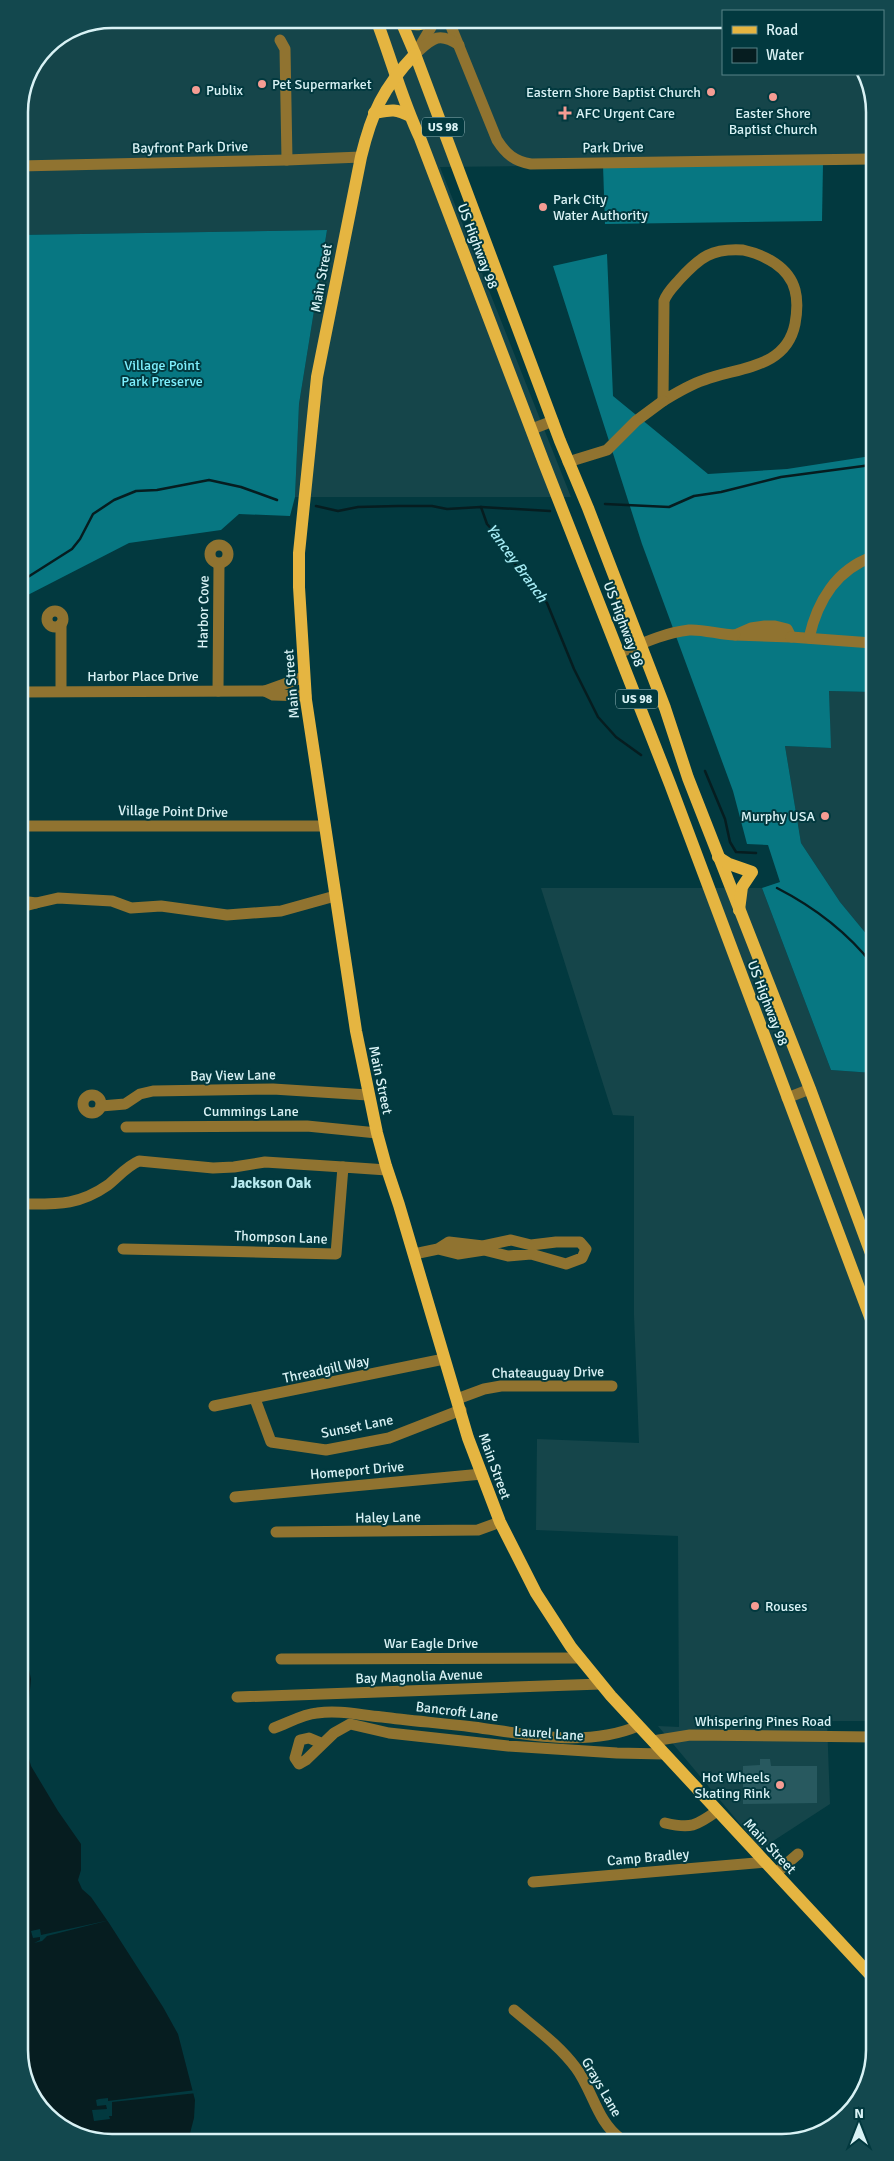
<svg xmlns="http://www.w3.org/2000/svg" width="894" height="2161" font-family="Signika,sans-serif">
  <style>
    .built { fill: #15454a }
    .green { fill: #28595f }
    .forest { fill: #077782 }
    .water { fill: #061d20 }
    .pier { fill: #02393f }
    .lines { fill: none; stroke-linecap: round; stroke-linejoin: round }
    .stream { stroke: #061d20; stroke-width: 2.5 }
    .minor { stroke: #907330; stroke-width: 11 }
    .major { stroke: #e5b541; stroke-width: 12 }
    .poi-dot { fill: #f59c93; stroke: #02393f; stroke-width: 2 }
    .labels { text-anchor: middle; stroke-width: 4; stroke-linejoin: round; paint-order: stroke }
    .shield { fill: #02393f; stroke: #98babe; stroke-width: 1 }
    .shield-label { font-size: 12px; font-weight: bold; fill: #d9f2f5 }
    .poi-label { font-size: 14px; fill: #d9f2f5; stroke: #02393f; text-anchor: start }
    .street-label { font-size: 14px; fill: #d9f2f5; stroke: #02393f }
    .park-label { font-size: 14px; fill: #7ef0fe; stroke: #02393f }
    .water-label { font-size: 15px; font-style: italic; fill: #a6ecf5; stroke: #02393f }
    .neighbourhood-label { font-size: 15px; font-weight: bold; fill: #b6e9ef; stroke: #02393f }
    .rim { fill: none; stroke: #d9f2f5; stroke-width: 2.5 }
  </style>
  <rect width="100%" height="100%" fill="#02393f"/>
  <g class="built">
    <polygon points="111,19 723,19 723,74 865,74 870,82 871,163 440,167 571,497 295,497 299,404 327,230 19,235 19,106 46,46 76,26"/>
    <polygon points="829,691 872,692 873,942 840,902 801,843 785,746 830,748"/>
    <polygon points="541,888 762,888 831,1070 873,1073 874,1721 827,1721 830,1804 761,1849 658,1726 679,1727 678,1536 536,1530 537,1439 639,1443 634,1315 634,1116 613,1115"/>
  </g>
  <polygon class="green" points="760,1759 770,1759 771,1766 817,1766 817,1803 743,1804 743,1766 760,1765"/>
  <g class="forest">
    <polygon points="823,163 822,221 605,224 603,165"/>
    <polygon points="327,230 299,404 295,497 290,516 239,514 221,530 129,543 20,599 19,235"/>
    <polygon points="607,254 613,396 708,474 787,469 871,456 872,692 829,691 831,748 785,746 801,843 840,902 873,942 873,1073 831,1070 762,888 780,882 768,845 747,844 733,791 642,544 553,266"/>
  </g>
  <polygon class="water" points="23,1641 31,1679 25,1744 31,1766 58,1811 81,1844 81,1870 78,1880 82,1889 91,1897 109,1923 163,2007 178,2034 195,2100 194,2118 188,2141 105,2142 55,2123 24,2079"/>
  <g class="pier">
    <polygon points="110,1920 47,1936 42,1941 34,1943 40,1940 40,1937 33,1938 31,1931 40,1929 41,1935"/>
    <polygon points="196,2090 197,2093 112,2102 112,2116 109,2116 110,2119 94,2121 92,2110 107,2109 106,2105 97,2106 96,2100 99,2099 108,2098 108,2101"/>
  </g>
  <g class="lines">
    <g class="stream">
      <polyline points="605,504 669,507 694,496 721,492 781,477 871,465"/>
      <polyline points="316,506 338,511 358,507 398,506 432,506 447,509 481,507 487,524 502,541 511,559 547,603 574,669 598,717 616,737 641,755"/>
      <polyline points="481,507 550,511"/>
      <polyline points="20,582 72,549 80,539 93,514 114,500 136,491 157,490 209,480 241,487 277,500"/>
      <polyline points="705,771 725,819 730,842 736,852 756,853"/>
      <path d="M777,888C814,907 847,932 873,965"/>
    </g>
    <g class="minor">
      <path d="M448,19L497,140C506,154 514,161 531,164L871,159"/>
      <polyline points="280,40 285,49 287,160"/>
      <polyline points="420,46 436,19"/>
      <path d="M415,54C432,39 438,31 459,45"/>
      <polyline points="19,166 287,160 361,157"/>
      <path d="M743,250C765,255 789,267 795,290C798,301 797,313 795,324C786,369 738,367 704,380C689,385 676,393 663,401L664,301C667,292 673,287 680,279C700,257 712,248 743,250Z"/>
      <polyline points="532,429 553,421"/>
      <polyline points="568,462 607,450 636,421 663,401"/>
      <circle cx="219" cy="554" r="9"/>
      <circle cx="55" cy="619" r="8"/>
      <polygon points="765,626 775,626 787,629 791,637 735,635 751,628"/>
      <polyline points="791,637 872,643"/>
      <path d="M809,638C817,602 836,570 872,557"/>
      <path d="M619,653C643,643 664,633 689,630C704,629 720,635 735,635"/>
      <polyline points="61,691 61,624"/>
      <polyline points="218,691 219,564"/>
      <polyline points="265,691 304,677"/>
      <polyline points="20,692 265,691 273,695 306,696"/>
      <polyline points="21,826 325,826"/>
      <polyline points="21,901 36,903 21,907"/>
      <polyline points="36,903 58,898 112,901 131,908 161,906 227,915 281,911 335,896"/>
      <circle cx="92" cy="1104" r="9"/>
      <polyline points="787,1098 810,1089"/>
      <polyline points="101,1106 125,1104 140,1094 153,1091 273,1089 368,1095"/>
      <polyline points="126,1127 307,1126 377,1133"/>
      <path d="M22,1204C56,1204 78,1206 108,1185C118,1177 127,1166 139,1161L213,1168L234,1167L265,1162L343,1167"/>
      <polyline points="123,1249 336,1254 343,1167 387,1170"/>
      <polyline points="414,1254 438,1249 449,1242 483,1246 511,1240 531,1245 556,1242 580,1242 586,1249 582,1258 566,1264 531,1254 508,1256 484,1250 458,1254 438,1249"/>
      <polyline points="255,1399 271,1442 326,1450 389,1438 461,1410"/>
      <polyline points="457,1399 484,1389 501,1386 612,1386"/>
      <polyline points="214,1406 444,1359"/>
      <polyline points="235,1497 482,1474"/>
      <polyline points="276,1532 478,1530 500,1522"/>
      <polyline points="281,1659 580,1658"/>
      <polyline points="237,1697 601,1684"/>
      <path d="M274,1728C288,1723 303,1714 317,1713C340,1710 359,1715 382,1717C412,1721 442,1723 473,1727C527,1734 586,1748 638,1726"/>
      <polyline points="653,1741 690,1735 874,1737"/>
      <polyline points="321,1743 309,1738 300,1740 295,1758 299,1764 306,1760 334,1733 350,1724 389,1733 508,1746 617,1753 664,1754"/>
      <path d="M665,1823C691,1829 696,1826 717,1811"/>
      <polyline points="776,1873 798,1854"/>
      <polyline points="533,1882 766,1862"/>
      <path d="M514,2010C535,2028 559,2045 576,2068C593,2091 597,2122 621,2139"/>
    </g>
    <g class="major">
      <path d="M376,19C391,58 402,100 420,138L544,463L670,784L873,1325"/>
      <polyline points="400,19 415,54 560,441 588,508 665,708 688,778 810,1089 873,1259"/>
      <path d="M403,19C413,28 424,24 436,19"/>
      <path d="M415,54C383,88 372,112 361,157L317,377L299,553V587L306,700L356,1031L377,1133L386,1166L399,1205L468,1438L500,1522L536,1593L571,1647L611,1696L875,1980"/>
      <path d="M374,113C390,110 395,108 410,116"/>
      <polyline points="718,857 729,864 752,872 742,887 739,910"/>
    </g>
  </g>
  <g class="poi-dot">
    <circle cx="262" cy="84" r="5"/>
    <circle cx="196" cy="90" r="5"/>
    <circle cx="711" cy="92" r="5"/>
    <circle cx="773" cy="97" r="5"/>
    <path d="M562.5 105.5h5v5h5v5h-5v5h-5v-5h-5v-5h5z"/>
    <circle cx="543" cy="207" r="5"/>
    <circle cx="825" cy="816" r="5"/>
    <circle cx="755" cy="1606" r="5"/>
    <circle cx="780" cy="1785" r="5"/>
  </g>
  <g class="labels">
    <g class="shield">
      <rect x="422" y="117.5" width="42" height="19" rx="4"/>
      <rect x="616" y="689.5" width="42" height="19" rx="4"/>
    </g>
    <g class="shield-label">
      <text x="443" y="131">US 98</text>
      <text x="637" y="703">US 98</text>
    </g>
    <g class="poi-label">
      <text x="272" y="89">Pet Supermarket</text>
      <text x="206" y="95">Publix</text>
      <text x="701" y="97" text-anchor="end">Eastern Shore Baptist Church</text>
      <text x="576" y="118">AFC Urgent Care</text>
      <text x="773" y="118" text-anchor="middle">Easter Shore<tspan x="773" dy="16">Baptist Church</tspan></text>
      <text x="553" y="204">Park City<tspan x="553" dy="16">Water Authority</tspan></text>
      <text x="815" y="821" text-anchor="end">Murphy USA</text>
      <text x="765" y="1611">Rouses</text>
      <text x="770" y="1782" text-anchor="end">Hot Wheels<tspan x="770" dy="16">Skating Rink</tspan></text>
    </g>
    <g class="street-label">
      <text transform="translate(190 147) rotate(-1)" y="5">Bayfront Park Drive</text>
      <text transform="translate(613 147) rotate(-1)" y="5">Park Drive</text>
      <text transform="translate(478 246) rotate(69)" y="5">US Highway 98</text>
      <text transform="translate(321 278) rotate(-80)" y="5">Main Street</text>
      <text transform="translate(203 612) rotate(-89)" y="5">Harbor Cove</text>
      <text transform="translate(624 624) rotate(69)" y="5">US Highway 98</text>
      <text x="143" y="681">Harbor Place Drive</text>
      <text transform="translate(291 684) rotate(-95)" y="5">Main Street</text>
      <text transform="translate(173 811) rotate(1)" y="5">Village Point Drive</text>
      <text transform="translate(768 1003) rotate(69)" y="5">US Highway 98</text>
      <text transform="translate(233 1075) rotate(-1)" y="5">Bay View Lane</text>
      <text transform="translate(381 1080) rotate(78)" y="5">Main Street</text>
      <text x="251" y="1116">Cummings Lane</text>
      <text transform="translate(281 1237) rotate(2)" y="5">Thompson Lane</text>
      <text transform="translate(326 1369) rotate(-12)" y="5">Threadgill Way</text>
      <text transform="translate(548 1372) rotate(-1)" y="5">Chateauguay Drive</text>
      <text transform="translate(357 1426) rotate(-11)" y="5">Sunset Lane</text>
      <text transform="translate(495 1466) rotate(70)" y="5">Main Street</text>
      <text transform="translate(357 1470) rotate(-5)" y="5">Homeport Drive</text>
      <text transform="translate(388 1517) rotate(-1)" y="5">Haley Lane</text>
      <text x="431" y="1648">War Eagle Drive</text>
      <text transform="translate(419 1676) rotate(-2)" y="5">Bay Magnolia Avenue</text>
      <text transform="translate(457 1711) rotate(7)" y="5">Bancroft Lane</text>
      <text x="763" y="1726">Whispering Pines Road</text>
      <text transform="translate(549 1733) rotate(4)" y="5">Laurel Lane</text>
      <text transform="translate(770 1846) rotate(47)" y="5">Main Street</text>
      <text transform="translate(648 1857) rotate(-5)" y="5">Camp Bradley</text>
      <text transform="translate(602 2087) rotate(60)" y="5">Grays Lane</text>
    </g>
    <g class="park-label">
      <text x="162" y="370">Village Point<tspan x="162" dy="16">Park Preserve</tspan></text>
    </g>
    <g class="water-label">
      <text transform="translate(517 563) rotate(54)" y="5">Yancey Branch</text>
    </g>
    <g class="neighbourhood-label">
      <text x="271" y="1188">Jackson Oak</text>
    </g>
  </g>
  <path d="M0 0H894V2161H0ZM112 28H782A84 84 0 0 1 866 112V2050A84 84 0 0 1 782 2134H112A84 84 0 0 1 28 2050V112A84 84 0 0 1 112 28Z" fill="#13484e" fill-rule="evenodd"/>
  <path class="rim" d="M112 28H782A84 84 0 0 1 866 112V2050A84 84 0 0 1 782 2134H112A84 84 0 0 1 28 2050V112A84 84 0 0 1 112 28Z"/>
  <rect x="722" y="10" width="162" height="65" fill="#02393f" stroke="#588388"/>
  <rect x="732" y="26" width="25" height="8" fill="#e5b541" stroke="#588388"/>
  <text x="766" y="35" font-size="15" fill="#d9f2f5">Road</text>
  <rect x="732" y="48" width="25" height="15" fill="#061d20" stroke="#588388"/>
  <text x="766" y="60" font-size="15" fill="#d9f2f5">Water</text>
  <g transform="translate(859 2126)" stroke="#02393f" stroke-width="4" paint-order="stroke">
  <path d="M0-4L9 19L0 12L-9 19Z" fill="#d9f2f5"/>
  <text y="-8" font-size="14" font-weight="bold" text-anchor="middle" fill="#d9f2f5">N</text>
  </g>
</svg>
